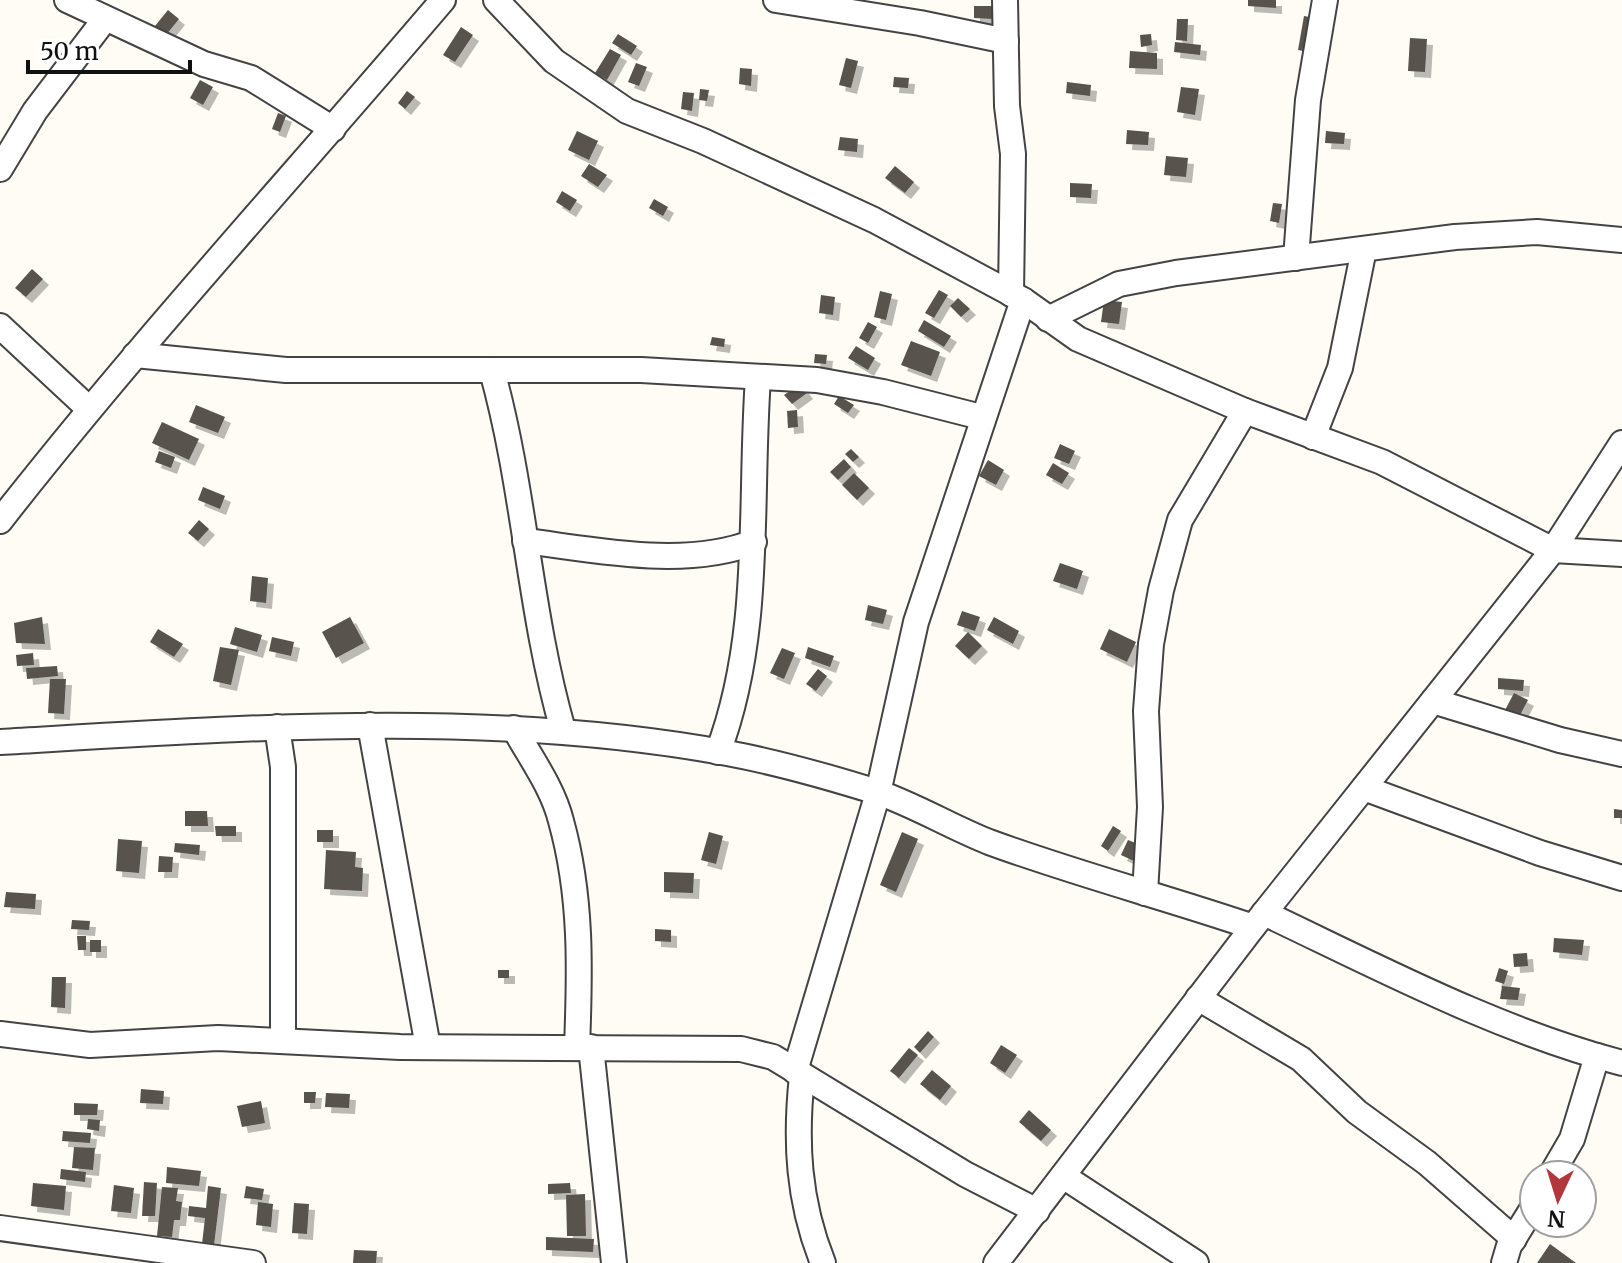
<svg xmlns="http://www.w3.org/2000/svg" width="1622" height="1263" font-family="Merriweather,serif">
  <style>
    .building { fill: #58524e; filter: url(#shadow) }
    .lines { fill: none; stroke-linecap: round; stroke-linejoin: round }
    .minor-casing { stroke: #434343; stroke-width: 28 }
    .minor { stroke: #fff; stroke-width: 24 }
  </style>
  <defs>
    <filter id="shadow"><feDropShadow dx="6" dy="6" stdDeviation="0" flood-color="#0004"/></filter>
  </defs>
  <rect width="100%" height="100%" fill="#fefcf5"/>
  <g class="building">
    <polygon points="1248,0 1276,0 1276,8 1248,6"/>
    <polygon points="974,6 994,6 993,19 974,18"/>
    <polygon points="168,10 179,19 166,35 155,26"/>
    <polygon points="1304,16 1320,19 1314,53 1298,50"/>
    <polygon points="1177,19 1188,19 1187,41 1176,40"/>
    <polygon points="461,27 473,35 455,62 443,55"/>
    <polygon points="618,34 637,46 631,55 612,43"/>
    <polygon points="1151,34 1152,45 1141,47 1140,35"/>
    <polygon points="1410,38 1427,39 1425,72 1408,71"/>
    <polygon points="1175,42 1201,45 1200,55 1174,52"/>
    <polygon points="610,49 621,55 607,80 595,73"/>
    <polygon points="1130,51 1157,53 1157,69 1129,68"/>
    <polygon points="846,58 858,61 851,88 839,85"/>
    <polygon points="636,63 647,67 639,86 628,82"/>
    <polygon points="740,68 752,69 751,86 739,84"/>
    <polygon points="894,77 909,78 908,88 893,87"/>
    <polygon points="200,80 213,87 203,105 190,98"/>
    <polygon points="1067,82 1091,85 1090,96 1066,93"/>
    <polygon points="1181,87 1199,89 1195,115 1177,112"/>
    <polygon points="700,89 709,90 707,101 699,100"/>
    <polygon points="407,91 415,97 405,109 398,103"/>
    <polygon points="683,92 694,93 692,111 681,109"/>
    <polygon points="278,113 286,116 280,132 272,129"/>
    <polygon points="1127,130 1149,132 1148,145 1126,144"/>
    <polygon points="577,131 598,141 589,160 568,150"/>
    <polygon points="1326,131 1345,133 1344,144 1325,143"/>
    <polygon points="840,137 858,139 857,152 838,150"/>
    <polygon points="1166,156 1188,158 1186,177 1164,175"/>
    <polygon points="589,164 607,175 598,187 581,176"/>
    <polygon points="895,166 914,182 905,193 885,178"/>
    <polygon points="1070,183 1092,184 1091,198 1070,197"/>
    <polygon points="562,191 577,200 570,211 556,202"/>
    <polygon points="654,199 668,207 663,216 649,208"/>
    <polygon points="1273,203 1282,204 1279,223 1270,221"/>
    <polygon points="32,269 43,279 26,297 15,288"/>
    <polygon points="939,290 948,295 934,318 925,313"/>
    <polygon points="880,291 892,294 886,320 874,317"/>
    <polygon points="821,295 835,297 833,315 819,313"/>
    <polygon points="958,298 970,309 961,317 950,306"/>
    <polygon points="1104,300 1122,302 1119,324 1101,322"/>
    <polygon points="924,320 951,336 944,347 918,331"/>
    <polygon points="868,322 877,327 868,343 859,338"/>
    <polygon points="712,337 725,339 724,347 710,345"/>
    <polygon points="911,341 940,352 931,376 901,365"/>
    <polygon points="856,346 875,358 868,370 848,358"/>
    <polygon points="815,354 827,355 826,364 814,363"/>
    <polygon points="800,384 807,393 792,404 784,395"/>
    <polygon points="839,396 854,405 848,413 834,404"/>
    <polygon points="196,405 225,417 218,433 189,422"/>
    <polygon points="797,410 798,427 788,428 787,411"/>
    <polygon points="162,422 199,439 189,460 152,443"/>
    <polygon points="1060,444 1075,451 1069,464 1054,458"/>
    <polygon points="851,449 859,457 853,462 845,454"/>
    <polygon points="159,451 175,457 171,468 155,462"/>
    <polygon points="844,459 851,467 838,480 830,472"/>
    <polygon points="988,460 1004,470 996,485 979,476"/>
    <polygon points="1053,463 1069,473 1062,484 1046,475"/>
    <polygon points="854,473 869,488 857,500 842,485"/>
    <polygon points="203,487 225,496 220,509 198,500"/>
    <polygon points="199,520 209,529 198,541 188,533"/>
    <polygon points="1060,563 1083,571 1077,589 1053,581"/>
    <polygon points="252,576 268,578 266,603 250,601"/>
    <polygon points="868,605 887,610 883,624 865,620"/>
    <polygon points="962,611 980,617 975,631 957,625"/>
    <polygon points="42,617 45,644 16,643 14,623"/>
    <polygon points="350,617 364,643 336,658 322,632"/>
    <polygon points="994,617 1019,631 1013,644 987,630"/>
    <polygon points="235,627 262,635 257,652 230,644"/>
    <polygon points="158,629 183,644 174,657 150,642"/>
    <polygon points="1109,629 1136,642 1127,662 1100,649"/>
    <polygon points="968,632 982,646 969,659 955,646"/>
    <polygon points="272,637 294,642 291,656 269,651"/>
    <polygon points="220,647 239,650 231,685 213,681"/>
    <polygon points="808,647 834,656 830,667 805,658"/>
    <polygon points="782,648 795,653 784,679 770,673"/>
    <polygon points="33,653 34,665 17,666 16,655"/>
    <polygon points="57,666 58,676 27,679 26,668"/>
    <polygon points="818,669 827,676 816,691 806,684"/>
    <polygon points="1498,678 1524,680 1523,691 1498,689"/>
    <polygon points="50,679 66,679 64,714 48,713"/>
    <polygon points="1514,693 1528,700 1517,721 1503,714"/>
    <polygon points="1614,809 1622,810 1622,818 1614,818"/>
    <polygon points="185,811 207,811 208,826 185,826"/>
    <polygon points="215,826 236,826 236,836 216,836"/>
    <polygon points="1113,826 1121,831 1108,851 1101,846"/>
    <rect x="317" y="830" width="16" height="12"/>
    <polygon points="709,832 723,836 716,864 701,860"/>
    <polygon points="902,832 918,839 896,892 880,885"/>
    <polygon points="118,839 142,841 139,873 116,871"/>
    <polygon points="1128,840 1143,846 1136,862 1121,855"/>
    <polygon points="175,843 200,845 199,855 174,852"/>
    <polygon points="326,850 356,852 355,867 363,868 362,891 324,889"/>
    <polygon points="159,856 173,857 172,872 158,872"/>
    <polygon points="664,872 694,873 693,893 664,892"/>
    <polygon points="6,892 36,894 35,909 4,907"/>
    <polygon points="72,920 90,921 89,930 71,929"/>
    <polygon points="655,929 671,930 671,942 655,941"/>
    <polygon points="77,936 86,936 86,950 78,950"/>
    <polygon points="1554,938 1584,940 1582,955 1553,952"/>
    <rect x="90" y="940" width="11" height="12"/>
    <polygon points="1527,953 1528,966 1514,967 1513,954"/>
    <polygon points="1499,968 1508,971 1504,984 1495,981"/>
    <rect x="498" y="970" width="11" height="8"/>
    <polygon points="52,977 66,977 65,1008 51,1007"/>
    <polygon points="1502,986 1520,988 1518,1000 1500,999"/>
    <polygon points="928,1031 934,1037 920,1053 914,1047"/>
    <polygon points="1001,1045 1017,1055 1005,1073 990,1063"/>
    <polygon points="909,1048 918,1055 899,1078 890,1071"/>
    <polygon points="932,1070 951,1086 940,1100 920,1084"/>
    <polygon points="141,1089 164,1091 163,1104 140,1103"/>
    <polygon points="304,1092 316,1092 315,1103 304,1103"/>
    <polygon points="326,1093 350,1094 349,1108 325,1107"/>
    <polygon points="261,1101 265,1123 242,1127 237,1106"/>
    <polygon points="74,1103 98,1104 97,1115 74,1115"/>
    <polygon points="1029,1110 1051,1130 1041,1141 1019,1122"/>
    <polygon points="88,1119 100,1120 99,1131 87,1129"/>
    <polygon points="63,1131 91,1133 90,1143 62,1141"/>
    <polygon points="74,1147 95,1148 93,1170 72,1168"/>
    <polygon points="167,1167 201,1171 199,1186 166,1183"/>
    <polygon points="61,1169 86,1172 85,1182 60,1179"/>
    <polygon points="144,1182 157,1183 155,1216 142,1216"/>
    <polygon points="33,1183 66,1186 64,1210 31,1206"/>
    <polygon points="570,1183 571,1193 548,1194 548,1184"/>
    <polygon points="114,1185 134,1188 131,1213 111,1211"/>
    <polygon points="208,1186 221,1188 214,1245 202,1244 205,1218 188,1216 189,1206 206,1208"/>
    <polygon points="246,1186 264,1189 262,1200 244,1198"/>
    <polygon points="162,1187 178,1188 176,1201 182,1202 180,1220 174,1220 172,1237 157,1236"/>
    <polygon points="585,1194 586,1236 567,1236 566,1195"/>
    <polygon points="258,1202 273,1204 271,1227 256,1225"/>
    <polygon points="294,1203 309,1204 307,1234 292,1233"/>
    <polygon points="546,1237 594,1239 593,1252 546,1250"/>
    <polygon points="1550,1244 1576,1263 1537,1263"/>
    <polygon points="354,1250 377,1251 376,1263 353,1263"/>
  </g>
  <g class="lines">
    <g class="minor-casing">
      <g id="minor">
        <polyline points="67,0 204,64 251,78 333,129"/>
        <polyline points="496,0 554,61 627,111 703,141 874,220 1023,300 1078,339 1245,411 1382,462 1553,550 1622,554"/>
        <polyline points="776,0 920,23 1006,41"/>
        <polyline points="1005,0 1007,106 1013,154 1011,294"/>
        <polyline points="0,169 35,111 105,19"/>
        <polyline points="1296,258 1308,100 1325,0"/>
        <polyline points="1048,319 1119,284 1176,273 1455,237 1537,232 1622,240"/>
        <polyline points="0,326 88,408"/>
        <polyline points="135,355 286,370 641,370 817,380 883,392 981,417"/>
        <path d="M492,371C525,489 529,612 563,730"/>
        <polyline points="1313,437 1340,368 1364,249"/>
        <path d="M0,521C140,342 295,174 443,0"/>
        <path d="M525,541C597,550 685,569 754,542"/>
        <polyline points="1433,701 1560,740 1622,754"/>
        <polyline points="370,725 428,1047"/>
        <polyline points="277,727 283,767 283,1041"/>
        <path d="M514,728C530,757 553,788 561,821C582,896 580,971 577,1047"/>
        <path d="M0,742C242,728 487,709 727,753C776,762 829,777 877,792C915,805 951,827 989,842C1076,874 1165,897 1253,927"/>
        <path d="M718,752C763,633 749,503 758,378"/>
        <polyline points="1364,788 1540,853 1622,878"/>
        <polyline points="1145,893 1150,807 1146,711 1151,644 1161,590 1180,520 1245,411"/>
        <path d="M1264,913C1380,968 1497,1030 1622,1063"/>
        <polyline points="1198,998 1301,1059 1357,1112 1427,1163 1514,1239"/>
        <polyline points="0,1034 90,1045 218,1038 400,1047 741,1049 773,1057 965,1174 1037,1211"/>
        <polyline points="591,1047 614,1263"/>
        <polyline points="795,1071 878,793 916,622 1023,300"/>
        <path d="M802,1076C795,1141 798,1201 823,1263"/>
        <polyline points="1551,1175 1572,1139 1597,1056"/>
        <polyline points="1063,1176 1196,1263"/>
        <polyline points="0,1228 253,1263"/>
        <polyline points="996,1263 1253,927 1553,550 1622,443"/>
        <polyline points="1504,1263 1509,1246 1534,1206"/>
      </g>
    </g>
    <use href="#minor" class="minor"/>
  </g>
  <g transform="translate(1558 1199) rotate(184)"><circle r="38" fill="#ffffff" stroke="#9f9f9f" stroke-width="2"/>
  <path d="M0-6L14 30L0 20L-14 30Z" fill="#b2373d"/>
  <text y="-12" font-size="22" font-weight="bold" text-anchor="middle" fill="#101010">N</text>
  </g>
  <path d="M28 60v12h162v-12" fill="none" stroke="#101010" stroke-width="4"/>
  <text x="40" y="60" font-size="24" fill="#101010" stroke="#ffffff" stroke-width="6" paint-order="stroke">50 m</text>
</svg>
